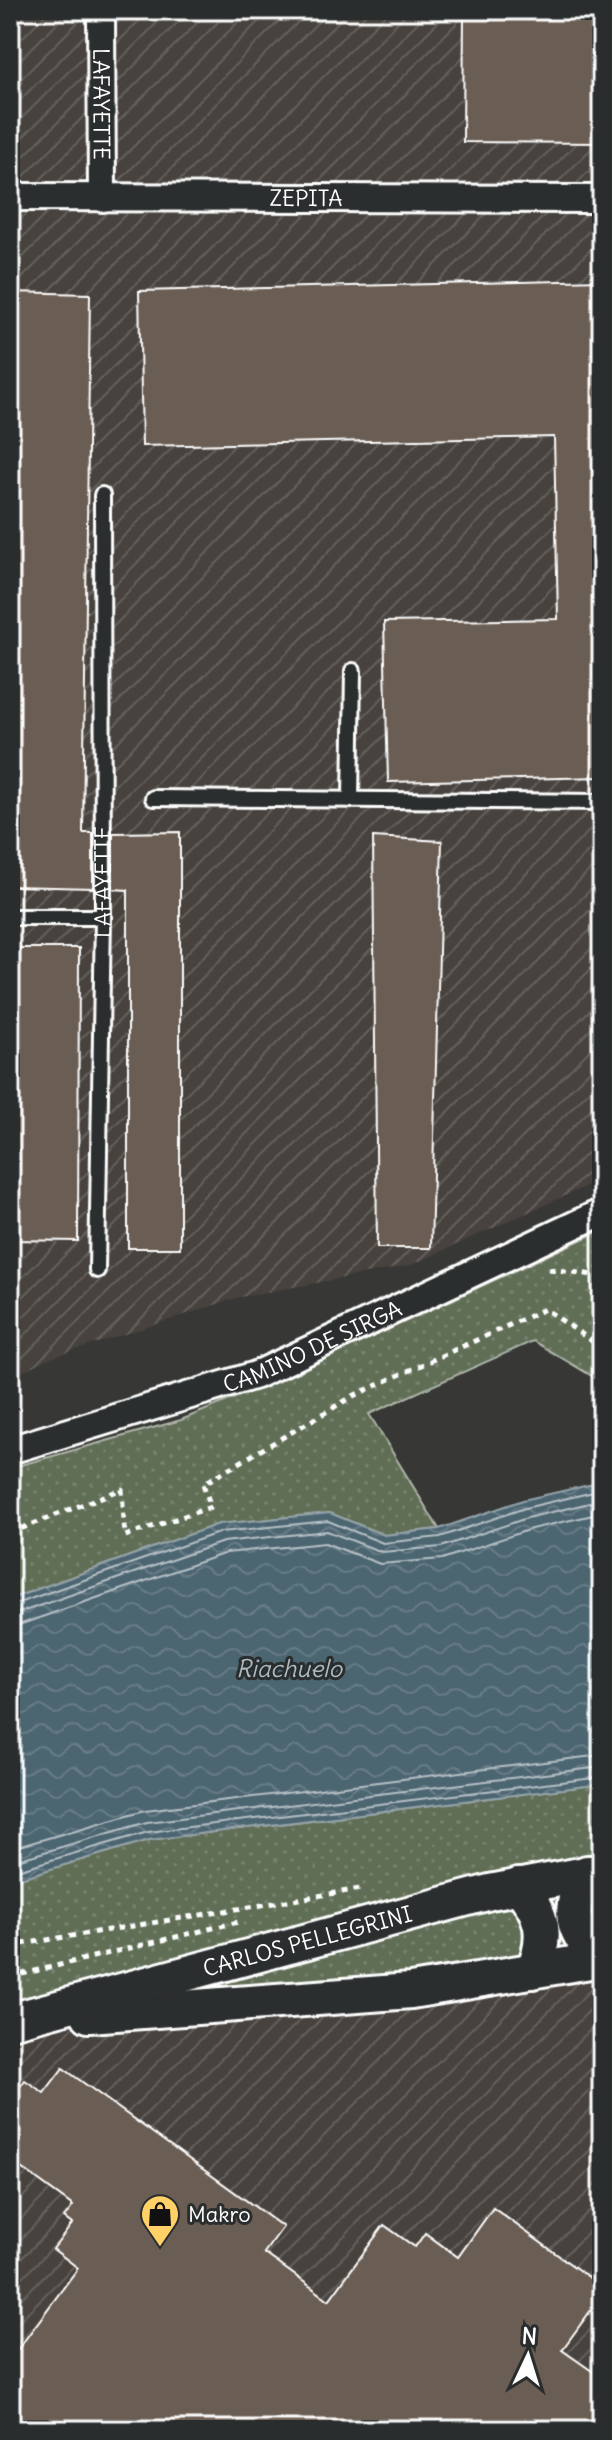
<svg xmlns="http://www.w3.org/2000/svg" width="612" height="2440" font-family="Delius,sans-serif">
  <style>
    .industrial { fill: url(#industrial-furrows) }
    .grass { fill: url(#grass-dots); stroke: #b0b6aa; stroke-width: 2 }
    .water { fill: url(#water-waves); stroke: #94a3aa; stroke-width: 2 }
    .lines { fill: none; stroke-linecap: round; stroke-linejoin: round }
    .shore { stroke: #b7c1c6; stroke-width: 2 }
    .building { fill: #6b5d52; stroke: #fff; stroke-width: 2 }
    .service-casing { stroke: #fff; stroke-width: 20 }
    .minor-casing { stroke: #fff; stroke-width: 32 }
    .tertiary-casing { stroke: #fff; stroke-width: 40 }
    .path { stroke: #fff; stroke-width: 5; stroke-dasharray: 6 6; stroke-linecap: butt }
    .service { stroke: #2a2d2e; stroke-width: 14 }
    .minor { stroke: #2a2d2e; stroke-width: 26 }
    .tertiary { stroke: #2a2d2e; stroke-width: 34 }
    .labels { text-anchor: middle; stroke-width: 6; stroke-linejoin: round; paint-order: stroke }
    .street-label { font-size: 22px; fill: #fff; stroke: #2a2d2e }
    .poi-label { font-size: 22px; fill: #fff; stroke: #2a2d2e; text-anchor: start }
    .water-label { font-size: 24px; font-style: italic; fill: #aebabf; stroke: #2a2d2e }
  </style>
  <defs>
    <pattern id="industrial-furrows" width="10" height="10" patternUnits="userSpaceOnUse" patternTransform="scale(2)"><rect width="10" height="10" fill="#47423e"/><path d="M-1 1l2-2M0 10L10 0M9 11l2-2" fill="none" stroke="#635e5b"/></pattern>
    <pattern id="grass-dots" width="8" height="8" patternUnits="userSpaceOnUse" patternTransform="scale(2)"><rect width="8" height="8" fill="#606e56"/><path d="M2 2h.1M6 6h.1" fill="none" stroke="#78846f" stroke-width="1.8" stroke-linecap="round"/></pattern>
    <pattern id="water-waves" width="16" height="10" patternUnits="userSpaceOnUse" patternTransform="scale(2)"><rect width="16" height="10" fill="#4c6571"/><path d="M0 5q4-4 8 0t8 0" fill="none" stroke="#677c86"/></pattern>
  </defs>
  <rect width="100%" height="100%" fill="#373735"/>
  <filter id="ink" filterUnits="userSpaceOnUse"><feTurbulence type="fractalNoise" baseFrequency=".0125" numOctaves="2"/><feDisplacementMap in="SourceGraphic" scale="16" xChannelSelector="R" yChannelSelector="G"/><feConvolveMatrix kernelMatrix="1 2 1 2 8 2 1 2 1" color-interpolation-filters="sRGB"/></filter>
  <g filter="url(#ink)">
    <g class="industrial">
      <polygon points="10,10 602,10 602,1179 409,1266 240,1297 45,1360 10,1379"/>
      <polygon points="602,1865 602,2430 10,2430 10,2014"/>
    </g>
    <g class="grass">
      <polygon points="602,1230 602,1382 533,1341 369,1414 439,1529 384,1535 330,1513 219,1524 10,1599 10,1468 181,1420 286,1377"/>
      <polygon points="602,1784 602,1859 10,2007 10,1881 149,1840"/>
      <polygon points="602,1871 602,1959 13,2020"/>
    </g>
    <polygon class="water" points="602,1482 602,1784 149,1840 10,1881 10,1599 219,1524 330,1513 384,1535 439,1529 523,1500"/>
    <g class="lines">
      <g class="shore">
        <polyline points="10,1606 221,1532 328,1521 383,1543 440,1537 525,1508 602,1490"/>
        <polyline points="10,1616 223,1542 327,1531 382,1552 441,1547 527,1518 602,1500"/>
        <polyline points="10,1628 226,1553 325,1543 380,1564 442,1559 531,1529 602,1513"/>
        <polyline points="10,1849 145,1810 602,1755"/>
        <polyline points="10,1862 147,1822 602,1767"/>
        <polyline points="10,1872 148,1832 602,1777"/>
      </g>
    </g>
    <g class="building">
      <polygon points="464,10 602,10 602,143 463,142"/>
      <polygon points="602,280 602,777 388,782 384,622 558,619 554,437 142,446 139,291"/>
      <polygon points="10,292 90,294 83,833 93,833 93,888 10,886"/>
      <polygon points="180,832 180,1248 128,1248 128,890 113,889 113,833"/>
      <polygon points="373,837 442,841 431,1248 377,1248"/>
      <polygon points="10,948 79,948 78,1241 10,1240"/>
      <polygon points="63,2068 283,2227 264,2253 329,2300 384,2225 415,2247 425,2233 458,2257 493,2208 602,2287 602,2295 562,2350 602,2378 602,2430 10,2430 10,2360 78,2268 53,2249 72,2224 64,2218 73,2206 10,2160 10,2100 25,2080 44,2093"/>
    </g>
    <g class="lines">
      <g class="service-casing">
        <g id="service">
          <polyline points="153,798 602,802"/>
          <polyline points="351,800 353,671"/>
          <polyline points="10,917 103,917"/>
          <path id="s1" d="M97,1270L103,917L102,495"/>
        </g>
      </g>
      <g class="minor-casing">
        <g id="minor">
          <path id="s2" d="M101,10L102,198"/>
          <path id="s3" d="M10,197L602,199"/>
          <path id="s4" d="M10,1450L256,1375L602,1212"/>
        </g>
      </g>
      <g class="tertiary-casing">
        <g id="tertiary">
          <path d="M587,1873C566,1910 571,1930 600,1960"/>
          <path d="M518,1886C544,1913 548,1937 533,1971"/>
          <polyline points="89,2015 411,1991 602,1959"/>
          <path id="s5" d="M10,2021L490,1892L602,1871"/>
        </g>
      </g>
      <g class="path">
        <polyline points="549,1269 602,1276"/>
        <polyline points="10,1533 122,1489 125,1536 211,1507 203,1484 355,1395 545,1309 602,1348"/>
        <polyline points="10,1946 360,1889"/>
        <polyline points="10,1977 238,1922"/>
      </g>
      <use href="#service" class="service"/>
      <use href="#minor" class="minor"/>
      <use href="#tertiary" class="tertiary"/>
    </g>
  </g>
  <defs>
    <g id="shop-pin" transform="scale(2)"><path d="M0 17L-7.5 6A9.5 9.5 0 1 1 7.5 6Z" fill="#ffd166" stroke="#2a2d2e"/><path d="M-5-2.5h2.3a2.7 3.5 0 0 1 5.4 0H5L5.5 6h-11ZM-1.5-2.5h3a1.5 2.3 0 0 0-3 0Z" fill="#111"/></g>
  </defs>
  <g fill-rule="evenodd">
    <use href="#shop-pin" x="160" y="2214"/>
  </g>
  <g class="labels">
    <g class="street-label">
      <text dy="8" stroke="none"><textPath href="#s2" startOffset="94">LAFAYETTE</textPath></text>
      <text dy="8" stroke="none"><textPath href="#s3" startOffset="296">ZEPITA</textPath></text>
      <text dy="8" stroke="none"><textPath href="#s1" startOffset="388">LAFAYETTE</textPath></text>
      <text dy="8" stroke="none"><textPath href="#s4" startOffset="320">CAMINO DE SIRGA</textPath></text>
      <text dy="8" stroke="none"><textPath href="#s5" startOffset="308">CARLOS PELLEGRINI</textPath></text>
    </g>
    <g class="poi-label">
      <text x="188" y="2222">Makro</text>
    </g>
    <g class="water-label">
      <text x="289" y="1677">Riachuelo</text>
    </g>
  </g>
  <rect width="612" height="2440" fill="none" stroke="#2a2d2e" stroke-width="40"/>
  <rect x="20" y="20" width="572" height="2400" fill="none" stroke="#fff" stroke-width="3" filter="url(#ink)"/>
  <g transform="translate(528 2356) rotate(4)" stroke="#2a2d2e" stroke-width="6" paint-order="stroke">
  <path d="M0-6L14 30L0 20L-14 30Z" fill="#ffffff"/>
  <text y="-12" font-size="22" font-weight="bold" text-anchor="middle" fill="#ffffff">N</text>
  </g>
</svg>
